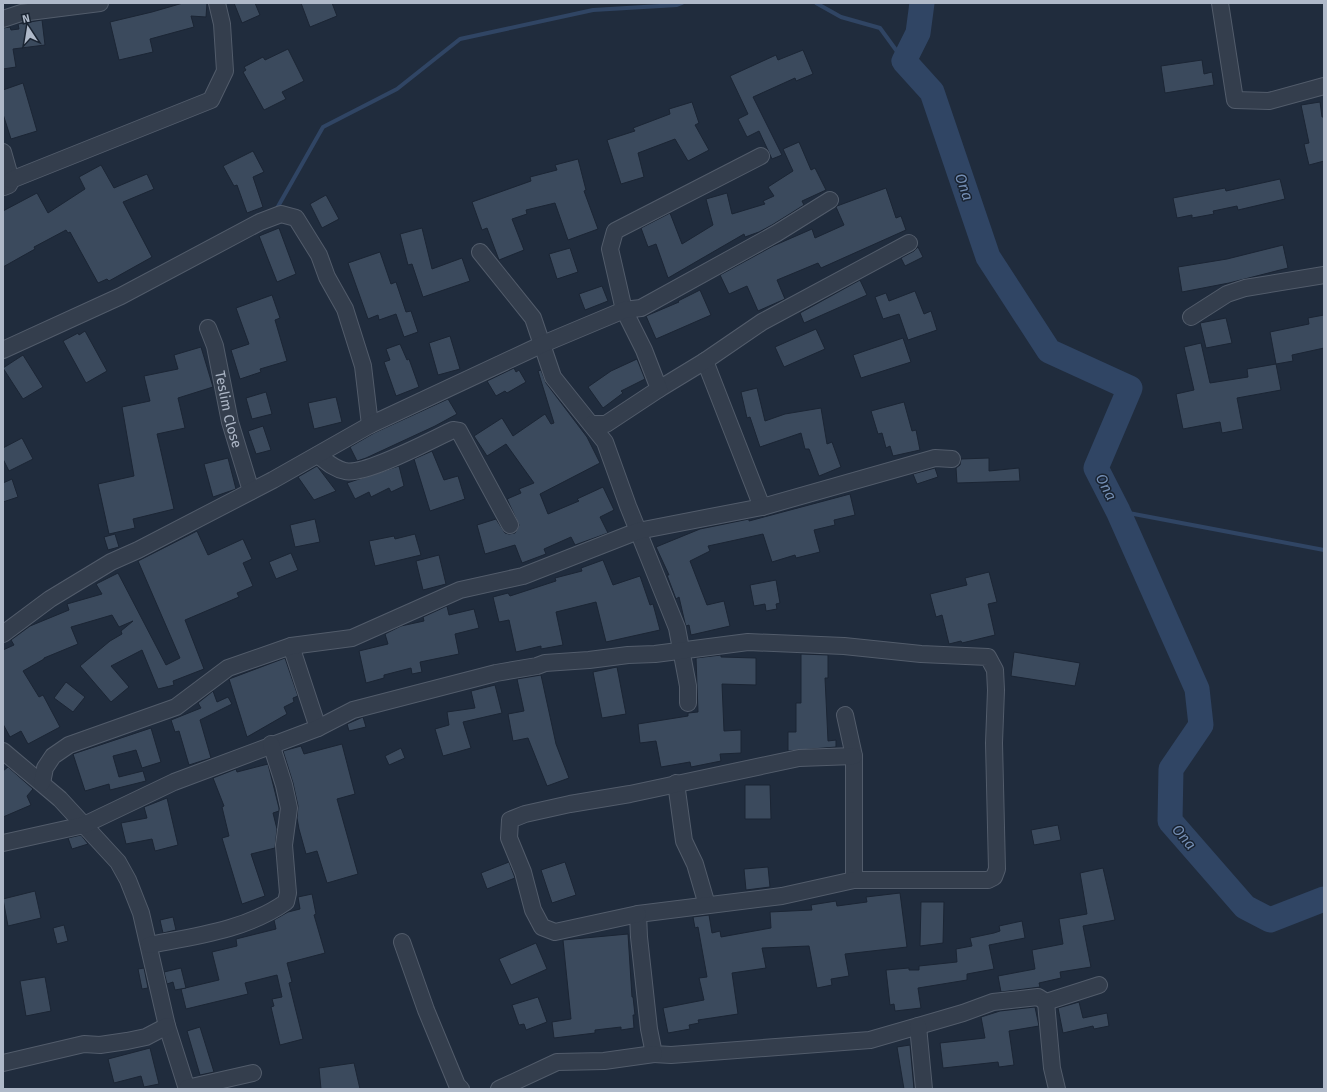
<svg xmlns="http://www.w3.org/2000/svg" width="1327" height="1092" font-family="'Fira Sans',sans-serif">
  <style>
    .lines { fill: none; stroke-linecap: round; stroke-linejoin: round }
    .stream { stroke: #304564; stroke-width: 4 }
    .river { stroke: #304564; stroke-width: 25 }
    .building { fill: #3b4a5d; stroke: #1b2534 }
    .minor-casing { stroke: #525c6b; stroke-width: 18 }
    .minor { stroke: #343e4d; stroke-width: 16 }
    .labels { text-anchor: middle; stroke-width: 3; stroke-linejoin: round; paint-order: stroke }
    .street-label { font-size: 14px; fill: #afb9c9; stroke: #192331 }
    .water-label { font-size: 15px; font-style: italic; fill: #748eb4; stroke: #192331 }
  </style>
  <rect width="100%" height="100%" fill="#202c3d"/>
  <g class="lines">
    <g class="stream">
      <polyline points="816,3 841,17 880,28 904,61"/>
      <polyline points="276,210 323,127 397,89 460,39 593,10 677,5 682,3"/>
      <polyline points="1118,511 1324,550"/>
    </g>
    <polyline class="river" points="922,3 918,33 904,61 932,92 988,257 1049,351 1130,388 1096,468 1118,511 1197,689 1201,725 1171,769 1170,821 1245,907 1270,920 1324,899"/>
  </g>
  <g class="building">
    <polygon points="183,3 207,3 206,17 191,16 194,27 150,39 153,52 119,60 110,22 152,12"/>
    <polygon points="234,3 255,3 260,15 242,23"/>
    <polygon points="301,3 332,3 337,16 310,27"/>
    <polygon points="42,20 45,45 13,49 16,67 3,69 3,28 10,27 11,30 19,29 18,24"/>
    <polygon points="288,49 304,81 282,92 286,99 264,110 243,72 246,70 244,67 263,57 265,60"/>
    <polygon points="803,50 813,74 796,81 795,78 753,97 782,155 772,159 759,131 747,137 738,119 748,114 730,76 776,55 778,60"/>
    <polygon points="1202,60 1204,74 1212,72 1214,85 1165,93 1161,66"/>
    <polygon points="23,83 37,131 11,139 3,114 3,90"/>
    <polygon points="692,102 699,123 695,125 709,150 688,161 675,139 638,153 644,177 621,184 607,140 635,131 633,128 670,114 669,109"/>
    <polygon points="1320,102 1322,117 1324,117 1324,161 1309,165 1304,144 1309,143 1301,105"/>
    <polygon points="799,142 811,170 815,168 826,190 802,201 804,205 772,225 759,232 745,237 744,234 668,278 656,244 648,247 641,228 670,213 682,244 713,225 706,199 727,193 732,214 765,204 763,201 774,196 768,187 793,171 783,149"/>
    <polygon points="253,151 264,172 253,177 263,207 247,213 237,185 234,186 223,166"/>
    <polygon points="578,159 586,190 584,191 598,229 568,240 555,203 526,210 527,214 512,219 524,250 499,260 487,228 482,230 472,202 531,181 530,177 557,170 555,165"/>
    <polygon points="101,165 114,188 147,174 154,189 123,202 152,257 109,281 107,279 98,283 70,232 68,233 66,230 34,247 35,249 3,267 3,211 37,193 48,213 85,189 79,177"/>
    <polygon points="1280,179 1285,199 1238,210 1237,206 1213,211 1214,214 1192,218 1192,215 1177,218 1173,198 1225,188 1226,191"/>
    <polygon points="886,188 896,218 901,216 906,230 821,268 818,263 777,280 785,299 758,311 747,286 729,294 720,275 773,246 812,229 815,238 844,225 836,207 837,206"/>
    <polygon points="326,195 339,219 322,228 310,204"/>
    <polygon points="279,228 296,274 277,282 259,236"/>
    <polygon points="422,228 432,269 462,258 470,281 423,297 412,264 408,265 400,234"/>
    <polygon points="1283,245 1288,268 1229,283 1182,292 1178,267 1227,259"/>
    <polygon points="918,247 923,257 905,266 901,258 914,251"/>
    <polygon points="570,248 578,272 557,279 549,254"/>
    <polygon points="380,252 391,284 396,282 406,312 411,311 418,332 404,337 396,314 379,320 378,315 368,319 348,263"/>
    <polygon points="860,280 867,295 804,323 800,313"/>
    <polygon points="602,286 608,301 585,310 579,294"/>
    <polygon points="700,290 711,315 656,339 646,316 679,302 678,301"/>
    <polygon points="915,291 924,314 931,311 937,330 908,340 899,314 883,319 875,297 886,293 889,301"/>
    <polygon points="272,295 280,318 275,320 287,361 260,369 261,372 240,379 231,350 249,344 236,308"/>
    <polygon points="1324,315 1324,348 1292,355 1293,361 1276,364 1270,332 1309,324 1308,318"/>
    <polygon points="1226,318 1232,343 1206,348 1200,323"/>
    <polygon points="816,329 825,349 784,367 775,347"/>
    <polygon points="85,331 107,371 86,383 63,341 78,333 79,335"/>
    <polygon points="450,336 460,369 438,375 429,343"/>
    <polygon points="903,338 911,362 861,378 853,355"/>
    <polygon points="1201,343 1210,383 1248,377 1247,369 1276,364 1281,390 1237,398 1243,429 1222,433 1220,422 1183,429 1176,394 1194,390 1184,347"/>
    <polygon points="400,344 407,360 409,359 419,387 396,396 384,362 390,360 386,349"/>
    <polygon points="201,347 213,387 178,398 185,428 157,434 174,509 133,519 135,528 109,534 98,484 134,476 122,407 150,401 144,376 178,369 174,355"/>
    <polygon points="23,355 43,387 23,399 3,368"/>
    <polygon points="637,359 645,379 621,391 623,393 603,408 588,387 611,371"/>
    <polygon points="514,368 516,372 519,370 526,382 507,393 505,391 496,396 487,381"/>
    <polygon points="541,370 546,383 587,437 600,463 540,494 548,514 579,501 577,499 603,487 614,510 600,517 608,533 575,545 571,537 544,549 546,554 522,563 515,545 485,554 477,525 496,519 505,533 509,534 515,533 519,525 507,499 521,493 519,489 534,483 506,444 487,456 474,436 502,418 513,436 545,414 551,424 554,423 538,371"/>
    <polygon points="757,388 765,421 785,414 821,408 827,444 832,442 841,467 819,476 809,449 805,449 801,433 760,447 750,417 747,418 741,392"/>
    <polygon points="266,392 272,414 252,419 246,398"/>
    <polygon points="336,397 342,422 314,429 308,403"/>
    <polygon points="448,399 457,414 435,426 366,458 357,461 350,447 374,433"/>
    <polygon points="904,402 912,431 916,430 920,450 893,456 890,446 886,448 882,433 878,434 871,411"/>
    <polygon points="263,426 271,450 256,454 248,431"/>
    <polygon points="22,438 33,459 9,471 3,459 3,448"/>
    <polygon points="432,451 444,480 458,476 465,499 430,511 414,459"/>
    <polygon points="228,458 236,489 213,497 204,464"/>
    <polygon points="989,458 989,471 1019,468 1020,481 957,483 956,468 960,465 961,459"/>
    <polygon points="317,466 336,491 314,500 298,477"/>
    <polygon points="399,466 404,486 391,492 389,488 371,497 369,492 355,499 347,483"/>
    <polygon points="935,468 938,477 917,484 913,474"/>
    <polygon points="12,479 18,497 3,502 3,483"/>
    <polygon points="850,494 855,515 834,520 835,525 814,530 820,552 796,558 795,555 772,562 763,534 708,546 710,551 690,561 707,605 724,601 730,626 691,635 689,625 686,626 685,623 679,597 676,599 667,575 669,575 656,547 700,529 749,519 749,521"/>
    <polygon points="315,519 320,542 295,547 290,525"/>
    <polygon points="197,531 208,555 243,539 252,559 243,563 253,586 237,593 239,597 185,620 204,669 173,681 174,685 158,689 142,650 111,666 129,687 111,702 80,666 110,641 122,634 121,631 133,621 119,627 112,615 71,627 78,644 44,658 44,659 23,671 39,697 43,695 60,727 28,744 21,731 10,737 3,724 3,650 14,645 11,640 30,626 69,610 67,604 102,594 96,584 118,573 166,665 180,658 138,561"/>
    <polygon points="115,534 119,547 108,550 104,537"/>
    <polygon points="415,534 421,555 375,566 369,541 394,536 395,539"/>
    <polygon points="291,553 298,570 276,579 269,562"/>
    <polygon points="439,555 446,584 423,590 416,561"/>
    <polygon points="603,560 613,585 640,576 650,605 653,604 660,630 606,642 596,602 556,612 563,645 541,649 541,646 516,652 509,620 499,622 493,597 508,593 510,596 556,581 555,578 582,571 581,568"/>
    <polygon points="989,572 997,602 988,604 995,635 962,643 961,641 949,644 942,615 936,617 930,594 967,585 965,578"/>
    <polygon points="776,580 780,603 776,604 777,609 766,611 765,604 754,606 750,585"/>
    <polygon points="447,606 449,615 474,609 479,628 455,634 459,654 420,662 422,672 412,674 411,668 384,675 384,678 366,683 359,651 388,644 385,634 401,626 424,621 423,617"/>
    <polygon points="1014,652 1080,663 1075,686 1011,676"/>
    <polygon points="801,654 828,655 828,678 825,678 828,741 836,740 836,747 788,751 788,732 796,732 796,703 801,703"/>
    <polygon points="721,655 721,657 756,658 756,685 722,684 724,731 741,730 741,753 720,754 721,761 691,767 690,762 661,767 656,741 640,743 638,724 688,716 688,713 698,712 696,658"/>
    <polygon points="285,658 298,696 293,698 294,702 284,707 287,714 247,737 229,679"/>
    <polygon points="617,667 626,714 602,718 593,672"/>
    <polygon points="541,675 556,744 569,778 547,786 528,738 513,741 508,714 524,711 517,679"/>
    <polygon points="66,682 85,697 73,712 54,698"/>
    <polygon points="495,685 502,713 463,722 471,748 443,756 435,729 449,725 447,712 475,708 471,691"/>
    <polygon points="213,691 217,702 228,697 232,704 200,720 211,758 189,765 179,731 175,732 171,720 201,708 198,703"/>
    <polygon points="363,717 366,727 349,731 347,724"/>
    <polygon points="151,728 161,762 142,768 136,750 113,756 119,777 143,771 146,781 110,790 109,784 85,791 73,754"/>
    <polygon points="342,744 355,794 337,799 358,874 327,883 317,851 306,854 299,829 297,818 298,806 293,783 283,751 301,746 304,754"/>
    <polygon points="401,748 405,758 389,765 385,756"/>
    <polygon points="268,764 279,808 279,811 273,813 277,829 275,848 251,854 265,896 242,904 222,838 229,836 222,807 224,806 213,778 236,769 237,772"/>
    <polygon points="8,767 33,789 27,796 31,805 3,817 3,771"/>
    <polygon points="745,785 770,785 771,819 745,819"/>
    <polygon points="167,798 178,845 155,851 152,839 126,844 121,823 147,818 144,807"/>
    <polygon points="1058,825 1061,840 1034,845 1031,830"/>
    <polygon points="81,835 88,844 72,849 68,838"/>
    <polygon points="509,862 515,878 487,889 481,873"/>
    <polygon points="565,862 576,895 552,903 541,870"/>
    <polygon points="768,867 770,887 746,890 744,869"/>
    <polygon points="1103,868 1115,920 1083,926 1091,967 1060,972 1061,978 1039,983 1040,987 1001,992 998,976 1035,969 1032,950 1063,944 1059,919 1087,914 1080,873"/>
    <polygon points="35,891 41,918 8,926 3,899"/>
    <polygon points="900,893 907,947 845,954 849,976 831,979 832,985 817,988 809,946 762,948 766,968 732,973 738,1014 698,1020 699,1023 689,1025 690,1029 668,1033 663,1008 704,1000 699,978 707,977 698,927 695,928 693,917 709,915 712,933 720,931 721,937 771,928 770,912 812,910 811,905 836,901 837,906 867,902 866,897"/>
    <polygon points="312,894 316,914 314,915 325,953 287,963 292,982 289,983 303,1039 280,1045 271,1007 274,1006 272,999 282,997 277,975 245,983 248,994 186,1009 181,989 219,980 212,952 237,946 236,939 276,929 274,920 288,912 300,909 298,897"/>
    <polygon points="921,902 944,902 943,943 920,946"/>
    <polygon points="173,917 176,930 163,933 160,920"/>
    <polygon points="1022,921 1025,938 989,945 994,969 967,974 967,980 918,988 921,1008 895,1011 894,1004 890,1005 886,970 909,968 909,970 919,970 919,966 957,962 956,949 972,946 970,938 994,933 1000,931 999,926"/>
    <polygon points="64,925 68,941 57,944 53,928"/>
    <polygon points="628,934 632,997 633,997 635,1015 633,1015 634,1028 621,1030 621,1027 595,1030 595,1033 554,1038 552,1022 571,1019 563,940"/>
    <polygon points="536,943 547,969 511,985 499,959"/>
    <polygon points="144,968 148,988 142,989 138,969"/>
    <polygon points="181,968 186,988 175,990 173,982 167,984 164,972"/>
    <polygon points="45,977 51,1011 26,1016 20,981"/>
    <polygon points="538,997 547,1022 526,1030 524,1024 519,1025 512,1005"/>
    <polygon points="1079,1002 1083,1018 1107,1013 1109,1026 1094,1029 1093,1026 1063,1033 1058,1008"/>
    <polygon points="1035,1007 1039,1026 1009,1031 1014,1065 999,1067 998,1062 943,1068 940,1043 985,1038 981,1017 1000,1011"/>
    <polygon points="200,1027 214,1072 200,1075 187,1031"/>
    <polygon points="910,1045 914,1089 904,1089 897,1047"/>
    <polygon points="150,1048 159,1084 144,1087 141,1076 114,1083 108,1059"/>
    <polygon points="354,1063 360,1089 321,1089 319,1068"/>
  </g>
  <g class="lines">
    <g class="minor-casing">
      <g id="minor">
        <polyline points="1220,3 1235,100 1269,101 1324,86"/>
        <polyline points="3,19 21,13 100,3"/>
        <polyline points="3,152 11,180 9,185 4,187"/>
        <polyline points="11,180 211,100 225,71 222,24 217,3"/>
        <polyline points="480,252 533,318 553,377 605,442 628,506 677,628 688,686 688,703"/>
        <polyline points="1191,317 1227,294 1245,288 1324,275"/>
        <path id="s1" d="M208,328L215,346L230,422L251,491"/>
        <polyline points="3,350 121,296 260,222 281,214 296,218 319,255 327,277 345,309 363,366 370,425"/>
        <polyline points="705,361 762,507"/>
        <polyline points="659,389 705,361 762,322 909,243"/>
        <polyline points="592,424 606,424 659,389 644,350 624,310 610,249 615,231 761,156"/>
        <path d="M318,455C326,461 334,469 345,471C365,476 431,440 453,430L459,431L510,525"/>
        <polyline points="3,634 50,599 111,562 138,550 273,480 370,425 543,344 624,310 641,308 777,233 830,200"/>
        <polyline points="291,646 318,728"/>
        <polyline points="845,715 854,756 854,880"/>
        <polyline points="3,751 60,799 118,862 128,880 141,913 167,1026 187,1089"/>
        <polyline points="42,783 45,768 53,756 69,745 176,707 228,668 291,646 352,638 460,590 523,576 638,531 762,507 935,458 952,459"/>
        <polyline points="676,783 684,841 695,864 707,905"/>
        <polyline points="3,843 84,825 174,782 318,728 353,710 496,673 537,666 545,663 589,660 628,655 655,654 748,642 844,646 921,654 988,657 995,670 996,690 994,743 997,869 994,877 988,880 854,880 782,896 638,914 639,937 649,1029 654,1054 671,1055 870,1040 963,1013 993,1002 1038,997 1046,1002 1099,985"/>
        <polyline points="638,914 555,932 542,927 533,910 523,872 509,838 510,820 525,814 570,804 630,794 799,758 854,756"/>
        <polyline points="402,942 426,1010 457,1085 461,1089"/>
        <path d="M149,945C196,936 246,930 286,902L288,893L284,845L289,808L284,785L271,744"/>
        <polyline points="1046,1002 1052,1068 1057,1089"/>
        <polyline points="918,1026 924,1089"/>
        <polyline points="3,1063 84,1044 100,1045 127,1041 146,1037 167,1026"/>
        <polyline points="187,1088 253,1073"/>
        <polyline points="499,1089 557,1062 604,1061 654,1054"/>
      </g>
    </g>
    <use href="#minor" class="minor"/>
  </g>
  <g class="labels">
    <g class="street-label">
      <text dy="5" stroke="none"><textPath href="#s1" startOffset="84">Teslim Close</textPath></text>
    </g>
    <g class="water-label">
      <text transform="translate(964 187) rotate(71)" y="5">Ona</text>
      <text transform="translate(1106 487) rotate(63)" y="5">Ona</text>
      <text transform="translate(1184 837) rotate(50)" y="5">Ona</text>
    </g>
  </g>
  <rect width="1327" height="1092" fill="none" stroke="#afb9c9" stroke-width="8"/>
  <g transform="translate(28 28) rotate(348)" stroke="#192331" stroke-width="3" paint-order="stroke">
  <path d="M0-3L7 15L0 10L-7 15Z" fill="#afb9c9"/>
  <text y="-6" font-size="11" font-weight="bold" text-anchor="middle" fill="#afb9c9">N</text>
  </g>
</svg>
